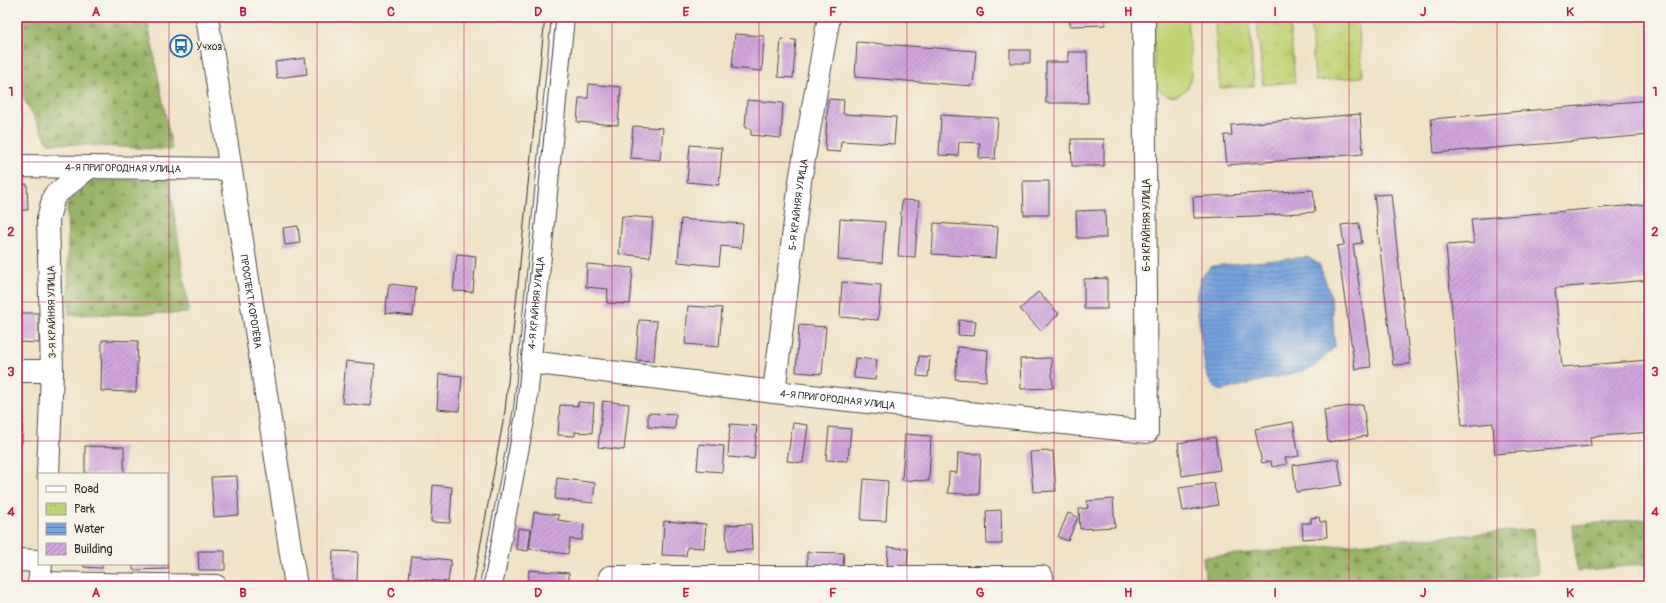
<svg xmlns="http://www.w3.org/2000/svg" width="1666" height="603" font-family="Pangolin,sans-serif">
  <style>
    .grass { fill: #c0d173; stroke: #767e4f }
    .forest { fill: url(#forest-firs); stroke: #626f48 }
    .park { fill: url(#park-tufts); stroke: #767e4f }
    .water { fill: url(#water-rules); stroke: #4f6684 }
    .building { fill: url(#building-hatch) }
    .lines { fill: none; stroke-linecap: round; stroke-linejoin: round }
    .minor-casing { stroke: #494642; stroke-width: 24 }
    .major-casing { stroke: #494642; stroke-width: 24 }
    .minor { stroke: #fff; stroke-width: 22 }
    .major { stroke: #fff; stroke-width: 22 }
    .tram { stroke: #2b2b2b; stroke-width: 1 }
    .grid { fill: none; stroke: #c2185b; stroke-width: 1; stroke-opacity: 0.55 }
    .labels { text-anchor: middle; stroke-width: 3.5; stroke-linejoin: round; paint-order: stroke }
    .poi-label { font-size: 10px; fill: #2b2b2b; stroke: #f7f3e8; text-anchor: start }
    .street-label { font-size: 10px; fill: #2b2b2b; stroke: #f7f3e8 }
    .neatline { fill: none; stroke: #c2185b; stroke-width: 1.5 }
    .grid-label { font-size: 13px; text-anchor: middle; font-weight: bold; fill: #c2185b }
  </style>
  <defs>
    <pattern id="forest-firs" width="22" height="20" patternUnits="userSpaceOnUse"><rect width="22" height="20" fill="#98b365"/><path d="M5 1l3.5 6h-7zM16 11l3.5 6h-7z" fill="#7c9253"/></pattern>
    <pattern id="park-tufts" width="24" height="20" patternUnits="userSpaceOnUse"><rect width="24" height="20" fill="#c0d173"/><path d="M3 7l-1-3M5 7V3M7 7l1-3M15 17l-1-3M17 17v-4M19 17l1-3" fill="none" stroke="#a5b464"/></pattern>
    <pattern id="water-rules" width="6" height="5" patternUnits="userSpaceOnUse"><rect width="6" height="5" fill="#73a2dc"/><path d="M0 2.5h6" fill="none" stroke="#5f84b3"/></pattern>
    <pattern id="building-hatch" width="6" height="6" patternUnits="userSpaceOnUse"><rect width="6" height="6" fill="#d1a6de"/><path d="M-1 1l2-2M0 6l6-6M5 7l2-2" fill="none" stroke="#aa87b4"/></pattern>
  </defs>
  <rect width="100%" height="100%" fill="#f7f3e8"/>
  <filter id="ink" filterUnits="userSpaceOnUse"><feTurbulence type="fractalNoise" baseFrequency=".025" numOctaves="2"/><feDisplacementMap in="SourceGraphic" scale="8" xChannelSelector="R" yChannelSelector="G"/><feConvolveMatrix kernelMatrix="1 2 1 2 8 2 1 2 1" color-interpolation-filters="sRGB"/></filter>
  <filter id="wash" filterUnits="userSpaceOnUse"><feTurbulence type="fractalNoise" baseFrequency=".012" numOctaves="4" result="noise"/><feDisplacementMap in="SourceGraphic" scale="16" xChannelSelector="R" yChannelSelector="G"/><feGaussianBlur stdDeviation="0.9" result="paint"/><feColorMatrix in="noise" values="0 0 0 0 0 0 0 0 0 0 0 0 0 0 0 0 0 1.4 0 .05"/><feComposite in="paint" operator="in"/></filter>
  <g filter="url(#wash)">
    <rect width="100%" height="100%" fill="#f0e2c5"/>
    <path class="grass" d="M1153,17H1187L1192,75L1188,88C1177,99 1164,98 1155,85Z"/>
    <g class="forest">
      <polygon points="17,17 147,17 172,150 48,143 17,86"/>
      <polygon points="169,179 189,313 69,315 67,204 88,181"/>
      <polygon points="1649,519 1649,564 1577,571 1573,525"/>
      <polygon points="1534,529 1538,574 1399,586 1206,586 1203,557"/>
    </g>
    <g class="park">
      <polygon points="1310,17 1358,17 1363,77 1315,81"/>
      <polygon points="1289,18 1295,82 1263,85 1257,20"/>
      <polygon points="1249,21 1254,86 1220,88 1215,24"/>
    </g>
    <polygon class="water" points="1307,257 1319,264 1331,296 1335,347 1313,368 1220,391 1210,382 1205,369 1196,297 1201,277 1212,266"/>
    <g id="blocks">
      <g class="building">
        <polygon points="1070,17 1105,17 1105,25 1070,26"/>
        <polygon points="735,34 764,36 762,71 732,68"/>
        <polygon points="781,39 796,40 793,78 778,77"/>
        <polygon points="857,42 976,51 973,86 855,77"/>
        <rect x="1010" y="50" width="20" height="13"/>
        <polygon points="1068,52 1087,52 1088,103 1046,103 1046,62 1068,62"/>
        <polygon points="305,58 307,74 277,78 275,62"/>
        <polygon points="589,84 621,87 618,125 577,122 579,98 588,98"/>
        <polygon points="828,99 844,100 843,114 896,117 894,144 841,141 840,152 825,151"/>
        <polygon points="747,100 783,103 781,138 751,135 751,128 745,128"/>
        <polygon points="1649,100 1649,135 1434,153 1431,119"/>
        <polygon points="1360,114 1363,154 1227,165 1224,135 1232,135 1231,125"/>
        <polygon points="941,115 998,118 995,159 979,158 980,143 959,142 958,156 939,155"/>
        <polygon points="633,126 663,128 660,160 630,158"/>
        <polygon points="1071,139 1104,139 1104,166 1072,166"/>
        <polygon points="690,145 722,148 719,185 687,182"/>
        <polygon points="1023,181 1049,181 1049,215 1024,215"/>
        <polygon points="27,184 28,210 17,210 17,185"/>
        <polygon points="1313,190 1315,212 1255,216 1194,218 1193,197"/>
        <polygon points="1391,194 1410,364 1393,365 1374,195"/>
        <polygon points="902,200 919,201 915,257 898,256"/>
        <polygon points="1649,204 1649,280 1555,288 1562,367 1649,360 1649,432 1590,437 1591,446 1495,454 1493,423 1462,426 1446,245 1474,243 1471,219"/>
        <polygon points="1105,210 1106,238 1077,238 1076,211"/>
        <polygon points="622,216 653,218 650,257 619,254"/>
        <polygon points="681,219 743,224 741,248 721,246 719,266 678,262"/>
        <polygon points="840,219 885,222 882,263 838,260"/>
        <polygon points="934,223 998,227 996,258 932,254"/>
        <polygon points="1359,223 1362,243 1353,244 1371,367 1355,369 1337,246 1344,245 1341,225"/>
        <polygon points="298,226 300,243 285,245 283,228"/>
        <polygon points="457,254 476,256 473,292 453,291"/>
        <polygon points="587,264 633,268 630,304 607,303 608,289 586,287"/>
        <polygon points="1107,278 1107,309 1084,309 1084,279"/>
        <polygon points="842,282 881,285 878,320 840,317"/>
        <polygon points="389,284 416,287 413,316 385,313"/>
        <polygon points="1038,292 1059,314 1041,331 1020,309"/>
        <polygon points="688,306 722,308 719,347 685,344"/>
        <polygon points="17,313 39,313 39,343 17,342"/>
        <polygon points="639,320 657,321 654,361 636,360"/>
        <polygon points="959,320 976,321 974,336 958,335"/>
        <polygon points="799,325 826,327 822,374 796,372"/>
        <polygon points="102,340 138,341 136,392 101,391"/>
        <polygon points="958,347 988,350 986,381 955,379"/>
        <polygon points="919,356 930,357 928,377 917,376"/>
        <polygon points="855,358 877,360 875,380 854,378"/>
        <polygon points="1051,358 1053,388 1021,389 1020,359"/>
        <polygon points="346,361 375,364 371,406 342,403"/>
        <polygon points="439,374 462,376 459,411 437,409"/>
        <polygon points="603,401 629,404 624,450 598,447"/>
        <polygon points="578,402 594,403 592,433 575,432 575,436 558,435 560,405 578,406"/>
        <polygon points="1363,404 1367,436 1328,442 1324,410"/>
        <polygon points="17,408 23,408 22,443 17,443"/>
        <polygon points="648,413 676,414 675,429 648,427"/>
        <polygon points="1293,422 1299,456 1285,458 1287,464 1272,467 1271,461 1262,463 1255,429"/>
        <polygon points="793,423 808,425 803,463 787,461"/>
        <polygon points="730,424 757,426 754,459 728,457"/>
        <polygon points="829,427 851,429 848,461 826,460"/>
        <polygon points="905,434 931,436 929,481 902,480"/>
        <polygon points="1215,437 1220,470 1182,476 1178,443"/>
        <polygon points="699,444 724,446 722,472 697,470"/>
        <polygon points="85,446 124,447 124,474 85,474"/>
        <polygon points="1053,451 1056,491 1033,492 1030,452"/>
        <polygon points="958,453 981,454 979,495 948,493 949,472 957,473"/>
        <polygon points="1338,459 1342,485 1296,492 1293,465"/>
        <polygon points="237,476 239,515 214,517 211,477"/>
        <polygon points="557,478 595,483 593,503 555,499"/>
        <polygon points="864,479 888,481 886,521 861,520"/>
        <polygon points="1214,483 1218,505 1183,511 1179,488"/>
        <polygon points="433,485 452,487 450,523 431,522"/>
        <polygon points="1113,499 1115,527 1080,529 1079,509 1088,508 1087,501"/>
        <polygon points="1001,510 1002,544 987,544 986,511"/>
        <polygon points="534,512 559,515 558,520 584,524 582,540 570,539 568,554 529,549"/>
        <polygon points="1068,513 1078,517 1068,541 1058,537"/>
        <polygon points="1319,517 1320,522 1326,522 1327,537 1303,539 1302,523 1311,523 1311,518"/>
        <polygon points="664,521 706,524 704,548 687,547 686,556 662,555"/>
        <polygon points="751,524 752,550 727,551 726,525"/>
        <polygon points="518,528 531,530 528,551 516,549"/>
        <polygon points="888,547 908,549 907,569 887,567"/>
        <polygon points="198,551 225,551 225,570 199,570"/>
        <polygon points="333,551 358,552 357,581 332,580"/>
        <polygon points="807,552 844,553 843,567 807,567"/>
        <polygon points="412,556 451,560 448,582 409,578"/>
        <polygon points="84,564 102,564 102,568 84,567"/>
        <polygon points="133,564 168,564 168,569 133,570"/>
        <polygon points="529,570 569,573 569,586 528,586"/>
      </g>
    </g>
  </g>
  <g filter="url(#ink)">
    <use href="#blocks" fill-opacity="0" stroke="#494642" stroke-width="1"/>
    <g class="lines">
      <g class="minor-casing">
        <g id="minor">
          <path id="s1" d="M17,166L229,169"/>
          <path id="s2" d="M529,362L774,392L1147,432L1144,17"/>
          <polyline points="17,371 52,371"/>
          <path id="s3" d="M774,392L800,181L829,17"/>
          <polyline points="48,474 52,371 48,219 54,196 88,168"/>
          <polyline points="17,560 39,561"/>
          <polyline points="610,577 1042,577 1042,586"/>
          <polyline points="39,583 216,586"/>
          <polyline points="39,586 41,564"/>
          <path id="s4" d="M491,586L525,410L563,17"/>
        </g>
      </g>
      <g class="major-casing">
        <g id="major">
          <path id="s5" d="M207,17L296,586"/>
        </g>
      </g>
      <use href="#minor" class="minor"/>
      <use href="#major" class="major"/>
      <g class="tram">
        <polyline points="473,586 505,411 545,17"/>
        <polyline points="483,586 516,411 556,17"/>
      </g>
    </g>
  </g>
  <path class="grid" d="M169,17V586M317,17V586M464,17V586M612,17V586M759,17V586M907,17V586M1054,17V586M1202,17V586M1349,17V586M1497,17V586M17,162H1649M17,302H1649M17,441H1649"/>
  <defs>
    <g id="bus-ring" transform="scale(1.15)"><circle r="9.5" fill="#f7f3e8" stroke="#1f6fb2" stroke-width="1.5"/><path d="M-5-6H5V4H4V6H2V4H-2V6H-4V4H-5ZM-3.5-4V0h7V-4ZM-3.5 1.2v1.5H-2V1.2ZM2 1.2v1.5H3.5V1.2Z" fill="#1f6fb2"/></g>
  </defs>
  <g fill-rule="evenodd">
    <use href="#bus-ring" x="181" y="46"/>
  </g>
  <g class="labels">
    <g class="poi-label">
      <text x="196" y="50">Учхоз</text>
    </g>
    <g class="street-label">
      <text dy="4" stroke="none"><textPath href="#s1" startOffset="106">4-Я ПРИГОРОДНАЯ УЛИЦА</textPath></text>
      <text dy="4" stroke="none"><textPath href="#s3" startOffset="189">5-Я КРАЙНЯЯ УЛИЦА</textPath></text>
      <text transform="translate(1146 225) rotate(-90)" y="4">6-Я КРАЙНЯЯ УЛИЦА</text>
      <text dy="4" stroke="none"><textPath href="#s5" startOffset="288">ПРОСПЕКТ КОРОЛЁВА</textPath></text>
      <text dy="4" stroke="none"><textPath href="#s4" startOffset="287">4-Я КРАЙНЯЯ УЛИЦА</textPath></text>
      <text transform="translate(51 312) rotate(-91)" y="4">3-Я КРАЙНЯЯ УЛИЦА</text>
      <text dy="4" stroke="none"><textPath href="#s2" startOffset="311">4-Я ПРИГОРОДНАЯ УЛИЦА</textPath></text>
    </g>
  </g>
  <rect width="1666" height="603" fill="none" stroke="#f7f3e8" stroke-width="44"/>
  <rect x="38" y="473" width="130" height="92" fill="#f7f3e8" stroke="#a5a39c"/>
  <rect x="46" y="486" width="20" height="6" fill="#ffffff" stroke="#a5a39c"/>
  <text x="74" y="493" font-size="12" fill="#2b2b2b">Road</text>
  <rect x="46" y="503" width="20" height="12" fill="url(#park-tufts)" stroke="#a5a39c"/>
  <text x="74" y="513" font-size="12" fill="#2b2b2b">Park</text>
  <rect x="46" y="523" width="20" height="12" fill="url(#water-rules)" stroke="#a5a39c"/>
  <text x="74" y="533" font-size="12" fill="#2b2b2b">Water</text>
  <rect x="46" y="543" width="20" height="12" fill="url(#building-hatch)" stroke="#a5a39c"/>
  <text x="74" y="553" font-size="12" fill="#2b2b2b">Building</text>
  <rect x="22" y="22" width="1622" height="559" class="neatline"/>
  <g class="grid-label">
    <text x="96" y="16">A</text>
    <text x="243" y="16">B</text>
    <text x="391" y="16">C</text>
    <text x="538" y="16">D</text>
    <text x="686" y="16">E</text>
    <text x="833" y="16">F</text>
    <text x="980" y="16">G</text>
    <text x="1128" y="16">H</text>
    <text x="1275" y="16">I</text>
    <text x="1423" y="16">J</text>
    <text x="1570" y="16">K</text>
    <text x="11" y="96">1</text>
    <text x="1655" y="96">1</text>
    <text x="11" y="236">2</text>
    <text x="1655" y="236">2</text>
    <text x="11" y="376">3</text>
    <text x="1655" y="376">3</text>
    <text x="11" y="516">4</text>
    <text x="1655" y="516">4</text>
    <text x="96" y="597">A</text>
    <text x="243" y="597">B</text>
    <text x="391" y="597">C</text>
    <text x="538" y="597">D</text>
    <text x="686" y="597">E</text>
    <text x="833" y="597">F</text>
    <text x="980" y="597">G</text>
    <text x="1128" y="597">H</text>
    <text x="1275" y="597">I</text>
    <text x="1423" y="597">J</text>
    <text x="1570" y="597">K</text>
  </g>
</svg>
